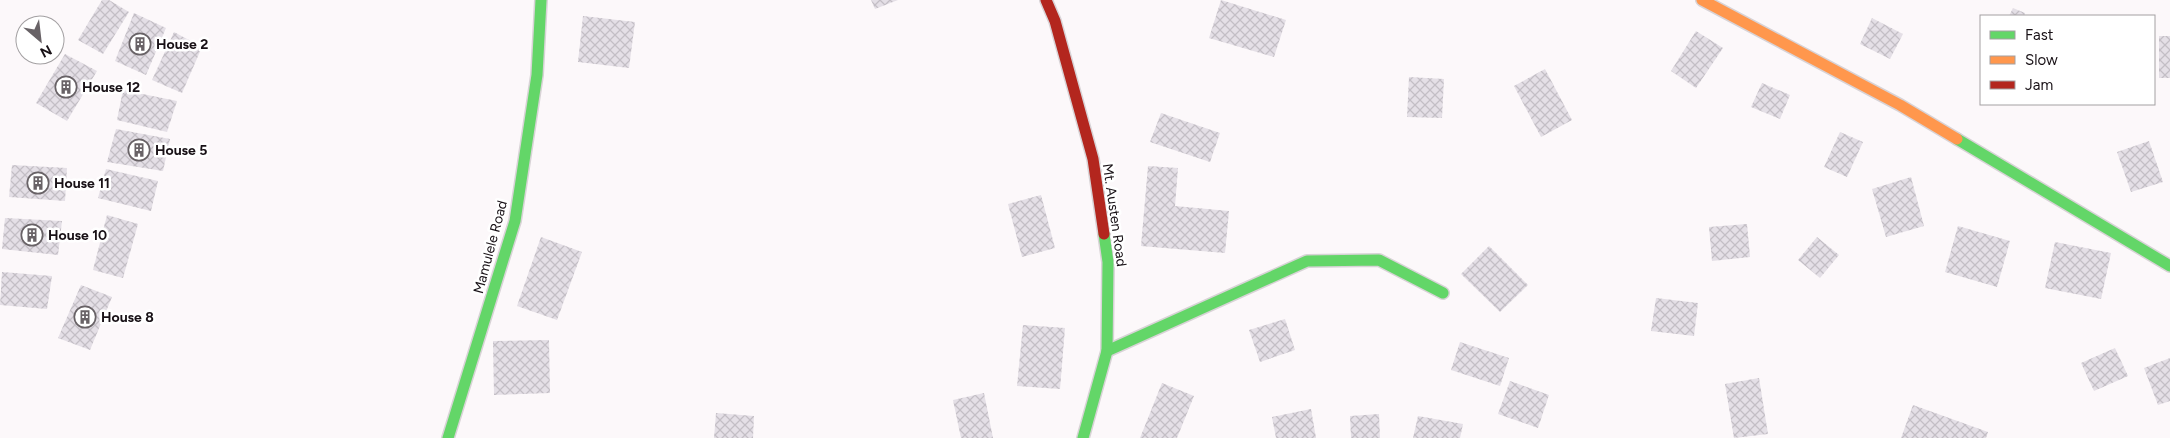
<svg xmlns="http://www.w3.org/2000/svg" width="2170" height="438" font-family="Figtree,sans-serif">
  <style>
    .building { fill: url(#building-cross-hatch) }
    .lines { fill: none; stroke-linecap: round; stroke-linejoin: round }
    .fast-casing { stroke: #d8d3d6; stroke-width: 14 }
    .slow-casing { stroke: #d8d3d6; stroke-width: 14 }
    .jam-casing { stroke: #d8d3d6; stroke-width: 14 }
    .fast { stroke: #63d668; stroke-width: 11 }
    .slow { stroke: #ff974d; stroke-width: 11 }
    .jam { stroke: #b3261e; stroke-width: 11 }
    .labels { text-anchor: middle; stroke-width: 5; stroke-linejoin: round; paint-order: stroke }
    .poi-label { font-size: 14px; font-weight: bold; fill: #181116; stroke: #fff; text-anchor: start }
    .street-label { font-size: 14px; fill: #181116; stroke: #fff }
  </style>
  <defs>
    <pattern id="building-cross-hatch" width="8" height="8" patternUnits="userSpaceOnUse" patternTransform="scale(1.25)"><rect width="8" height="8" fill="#e4dfe6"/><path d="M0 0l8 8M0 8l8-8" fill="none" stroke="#c3bec5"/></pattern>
  </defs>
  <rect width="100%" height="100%" fill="#fcf8fa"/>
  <g class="building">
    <polygon points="102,0 109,0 129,12 103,54 78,40"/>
    <polygon points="871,0 898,0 875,9"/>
    <polygon points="1221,0 1286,20 1274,57 1209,38"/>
    <polygon points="2013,8 2025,13 2024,16 2009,16"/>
    <polygon points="134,13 166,28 146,75 115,61"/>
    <polygon points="583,16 635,22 629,68 578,62"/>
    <polygon points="1872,18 1903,34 1890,59 1860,44"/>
    <polygon points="1696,31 1723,48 1696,88 1671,71"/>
    <polygon points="174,32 202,47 182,93 152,80"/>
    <rect x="2159" y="36" width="11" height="42"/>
    <polygon points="65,54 97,71 67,121 36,103"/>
    <polygon points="1545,69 1572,120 1541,137 1514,86"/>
    <polygon points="1409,77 1444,79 1442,118 1407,117"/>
    <polygon points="1762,83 1790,95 1780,119 1751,107"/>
    <polygon points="123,90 177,101 167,132 117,120"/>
    <polygon points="1161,113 1220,133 1210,162 1150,142"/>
    <polygon points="116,129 170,139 163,171 107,162"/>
    <polygon points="1840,132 1863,142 1847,177 1824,167"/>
    <polygon points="2149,141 2163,182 2131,192 2117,152"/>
    <polygon points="12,165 67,168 65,201 9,197"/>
    <polygon points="1148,166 1178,168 1175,206 1229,211 1225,253 1141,246"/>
    <polygon points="106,169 158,181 151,211 98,198"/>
    <polygon points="1911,177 1924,226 1886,237 1872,189"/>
    <polygon points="1041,195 1055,248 1022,257 1008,204"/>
    <polygon points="107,215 138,224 123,278 93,270"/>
    <polygon points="5,218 62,221 58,255 2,249"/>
    <polygon points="1747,224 1750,257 1712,261 1709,227"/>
    <polygon points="1958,226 2010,241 1997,287 1945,272"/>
    <polygon points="541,237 582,252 557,320 517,306"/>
    <polygon points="1817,237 1839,255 1820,278 1798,260"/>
    <polygon points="2055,242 2111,253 2101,299 2045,288"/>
    <polygon points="1489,246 1528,285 1500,312 1461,274"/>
    <polygon points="2,272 52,276 47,309 0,305"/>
    <polygon points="81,285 112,297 90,350 58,338"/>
    <polygon points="1656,298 1698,303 1694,336 1651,331"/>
    <polygon points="1285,319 1295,350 1260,362 1249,330"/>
    <polygon points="1023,325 1065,328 1060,389 1017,386"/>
    <polygon points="549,340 550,393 494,395 493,341"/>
    <polygon points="1460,342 1509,358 1500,386 1451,370"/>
    <polygon points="2115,348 2128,376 2094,391 2081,363"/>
    <polygon points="2170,358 2170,401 2158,405 2144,368"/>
    <polygon points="1759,378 1768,434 1734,438 1725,384"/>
    <polygon points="1510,381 1549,395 1538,428 1498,414"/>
    <polygon points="1162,383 1194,396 1177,438 1140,438"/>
    <polygon points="984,393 993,438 961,438 953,400"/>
    <polygon points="1913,405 1988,432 1986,438 1901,438"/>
    <polygon points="1311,409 1316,438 1276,438 1272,417"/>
    <polygon points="716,413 754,416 753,438 714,438"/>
    <polygon points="1379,414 1380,438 1351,438 1350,416"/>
    <polygon points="1418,416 1463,424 1460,438 1413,438"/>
  </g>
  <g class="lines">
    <g class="fast-casing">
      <g id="fast">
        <polyline points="1957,139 2170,266"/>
        <polyline points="1107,351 1307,261 1379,260 1443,293"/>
        <polyline points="448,438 515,221 537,75 541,0"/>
        <polyline points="1083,438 1107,351 1108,262 1104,234"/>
      </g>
    </g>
    <g class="slow-casing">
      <polyline id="slow" points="1702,0 1900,105 1957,139"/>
    </g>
    <g class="jam-casing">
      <polyline id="jam" points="1046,0 1055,21 1093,159 1104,234"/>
    </g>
    <use href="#fast" class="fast"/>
    <use href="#slow" class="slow"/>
    <use href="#jam" class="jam"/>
  </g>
  <defs>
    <g id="building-ring" transform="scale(1.125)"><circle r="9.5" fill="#fff" stroke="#686266" stroke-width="1.5"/><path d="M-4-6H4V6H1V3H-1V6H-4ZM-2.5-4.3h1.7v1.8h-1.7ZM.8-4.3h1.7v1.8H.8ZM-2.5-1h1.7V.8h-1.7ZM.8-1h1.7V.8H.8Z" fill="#686266"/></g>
  </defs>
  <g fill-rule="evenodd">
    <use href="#building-ring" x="140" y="44"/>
    <use href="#building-ring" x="66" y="87"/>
    <use href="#building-ring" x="139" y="150"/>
    <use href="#building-ring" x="38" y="183"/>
    <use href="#building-ring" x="32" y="235"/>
    <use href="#building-ring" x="85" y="317"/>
  </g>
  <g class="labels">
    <g class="poi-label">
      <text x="156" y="49">House 2</text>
      <text x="82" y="92">House 12</text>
      <text x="155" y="155">House 5</text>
      <text x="54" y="188">House 11</text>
      <text x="48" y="240">House 10</text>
      <text x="101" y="322">House 8</text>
    </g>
    <g class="street-label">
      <text transform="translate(1115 215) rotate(82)" y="5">Mt. Austen Road</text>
      <text transform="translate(490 247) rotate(-75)" y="5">Mamulele Road</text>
    </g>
  </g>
  <rect x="1980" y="15" width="175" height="90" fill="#ffffff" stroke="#a3a0a2"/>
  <rect x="1990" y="31" width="25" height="8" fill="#63d668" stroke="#a3a0a2"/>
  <text x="2025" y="40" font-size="15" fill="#181116">Fast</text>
  <rect x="1990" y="56" width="25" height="8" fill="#ff974d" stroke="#a3a0a2"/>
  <text x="2025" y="65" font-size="15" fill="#181116">Slow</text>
  <rect x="1990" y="81" width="25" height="8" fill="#b3261e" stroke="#a3a0a2"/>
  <text x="2025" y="90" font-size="15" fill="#181116">Jam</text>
  <g transform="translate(40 40) rotate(152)"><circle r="24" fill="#ffffff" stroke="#a3a0a2"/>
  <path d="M0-4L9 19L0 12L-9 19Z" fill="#686266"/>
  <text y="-8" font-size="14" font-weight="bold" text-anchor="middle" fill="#181116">N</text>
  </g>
</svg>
